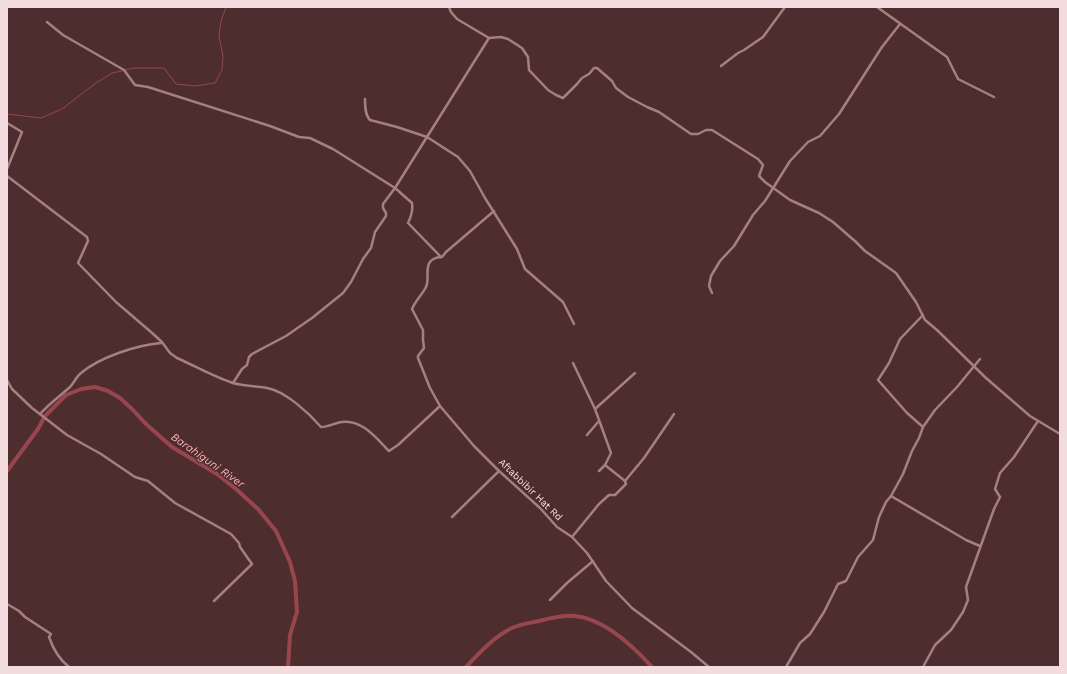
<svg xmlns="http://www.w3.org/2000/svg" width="1067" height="674" font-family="'Work Sans',sans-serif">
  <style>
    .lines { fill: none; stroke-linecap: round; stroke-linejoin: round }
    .stream { stroke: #97464e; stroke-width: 1 }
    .river { stroke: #97464e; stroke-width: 4 }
    .minor { stroke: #a67f81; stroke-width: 2.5 }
    .labels { text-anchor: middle; stroke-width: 3; stroke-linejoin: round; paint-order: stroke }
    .street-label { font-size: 10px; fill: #f2dcdd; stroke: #4e2d2f }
    .water-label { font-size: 11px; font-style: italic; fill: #f8b1b4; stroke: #4e2d2f }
  </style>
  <rect width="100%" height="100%" fill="#4e2d2f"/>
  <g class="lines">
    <g class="stream">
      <polyline points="125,70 134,68 164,68 176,84 195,86 215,83 222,70 223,56 219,36 221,21 226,7"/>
      <polyline points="7,114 41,118 62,109 96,83 112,73 122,71"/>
    </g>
    <g class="river">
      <polyline points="7,471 38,429 45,416 66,395 81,389 95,387 108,391 120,398 132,409 146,424 172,447 217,474 236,489 258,509 276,531 290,562 295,581 297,612 290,635 288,667"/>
      <path d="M466,667C479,653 495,636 512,628C521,624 530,623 539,621C551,618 563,615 575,616C605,619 633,646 652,667"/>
    </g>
    <g class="minor">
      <polyline points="449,7 451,12 457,19 489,38 501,37 508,39 522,48 528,57 529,70 548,90 556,95 563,98 577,84 582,78 589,74 594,68 597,68 612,81 616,88 628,97 647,107 659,112 691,134 698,134 706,130 712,130 758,159 763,165 759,176 765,182 790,200 819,213 833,222 856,242 865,251 896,273 916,302 925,320 937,330 986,378 1030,416 1060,434"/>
      <polyline points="877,7 947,57 958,79 994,97"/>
      <path d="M47,22L63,35L124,70L135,85L148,87L270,126L299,137L310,138L333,149L395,188L412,203C413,210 411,217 408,223L441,257"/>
      <polyline points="721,66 738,53 744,50 763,37 785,7"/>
      <path d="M365,99C365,106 365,115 370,120L397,127L427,137L458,157L470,171L485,198L517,249L525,269L563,302L574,324"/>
      <polyline points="7,123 22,132 7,169"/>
      <path d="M7,176L87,237L88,241L78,263L116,302L151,332L162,342L170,353L177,358C195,366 214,377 233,383C244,386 256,386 267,388C285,391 309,413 321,427C328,427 335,423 342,422C362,419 377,439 389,451L398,445L440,406"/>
      <path d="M494,211L446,252L442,257C420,258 431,278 426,287C422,295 415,301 412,309L423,330V340L424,348L418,356V358L430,388L440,406L474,446L499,471L540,508L557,527L572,537L587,553L606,581L632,608L691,652L709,667"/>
      <polyline points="712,293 709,286 711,276 720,261 734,246 753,215 765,201 790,161 808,142 820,136 839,114 882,47 900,24"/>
      <polyline points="923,315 900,339 889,363 878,380 907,413 923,427"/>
      <polyline points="573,363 595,409 611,453 605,465 599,471"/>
      <polyline points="7,380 12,389 32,408 67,435 101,454 135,477 148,481 175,503 231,534 239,543 240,547 252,564 214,601"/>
      <polyline points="233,383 242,369 247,365 249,357 252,354 286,336 312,318 343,293 351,282 363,259 371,248 375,232 386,216 386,213 383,208 383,204 395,188 489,38"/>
      <polyline points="595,409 635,373"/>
      <path d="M40,414C49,404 60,396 70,387C74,383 76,377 81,373C100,357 137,345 161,343"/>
      <polyline points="587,435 599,421"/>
      <polyline points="605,465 625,481 644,458 674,414"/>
      <polyline points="891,496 966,540 980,546"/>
      <polyline points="452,517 499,471"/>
      <polyline points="572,537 599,504 609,495 615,495 626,484 625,481"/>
      <polyline points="550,600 567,583 593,561"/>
      <path d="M7,604L19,611L25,617L51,634L49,637C53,649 59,659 69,667"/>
      <polyline points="786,667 800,643 810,634 824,612 838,584 846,581 858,557 873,540 879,517 886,502 891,496 903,474 912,451 919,438 923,427 935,410 957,387 980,359"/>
      <polyline points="923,667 935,645 951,630 963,612 968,600 966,587 994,509 1000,497 995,489 1000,473 1014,457 1038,421"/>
    </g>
  </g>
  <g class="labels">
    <g class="street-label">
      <text transform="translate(531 489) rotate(44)" y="4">Aftabbibir Hat Rd</text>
    </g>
    <g class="water-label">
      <text transform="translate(208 460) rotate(35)" y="4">Barahiguni River</text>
    </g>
  </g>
  <rect width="1067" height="674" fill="none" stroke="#f2dcdd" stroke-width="16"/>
</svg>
